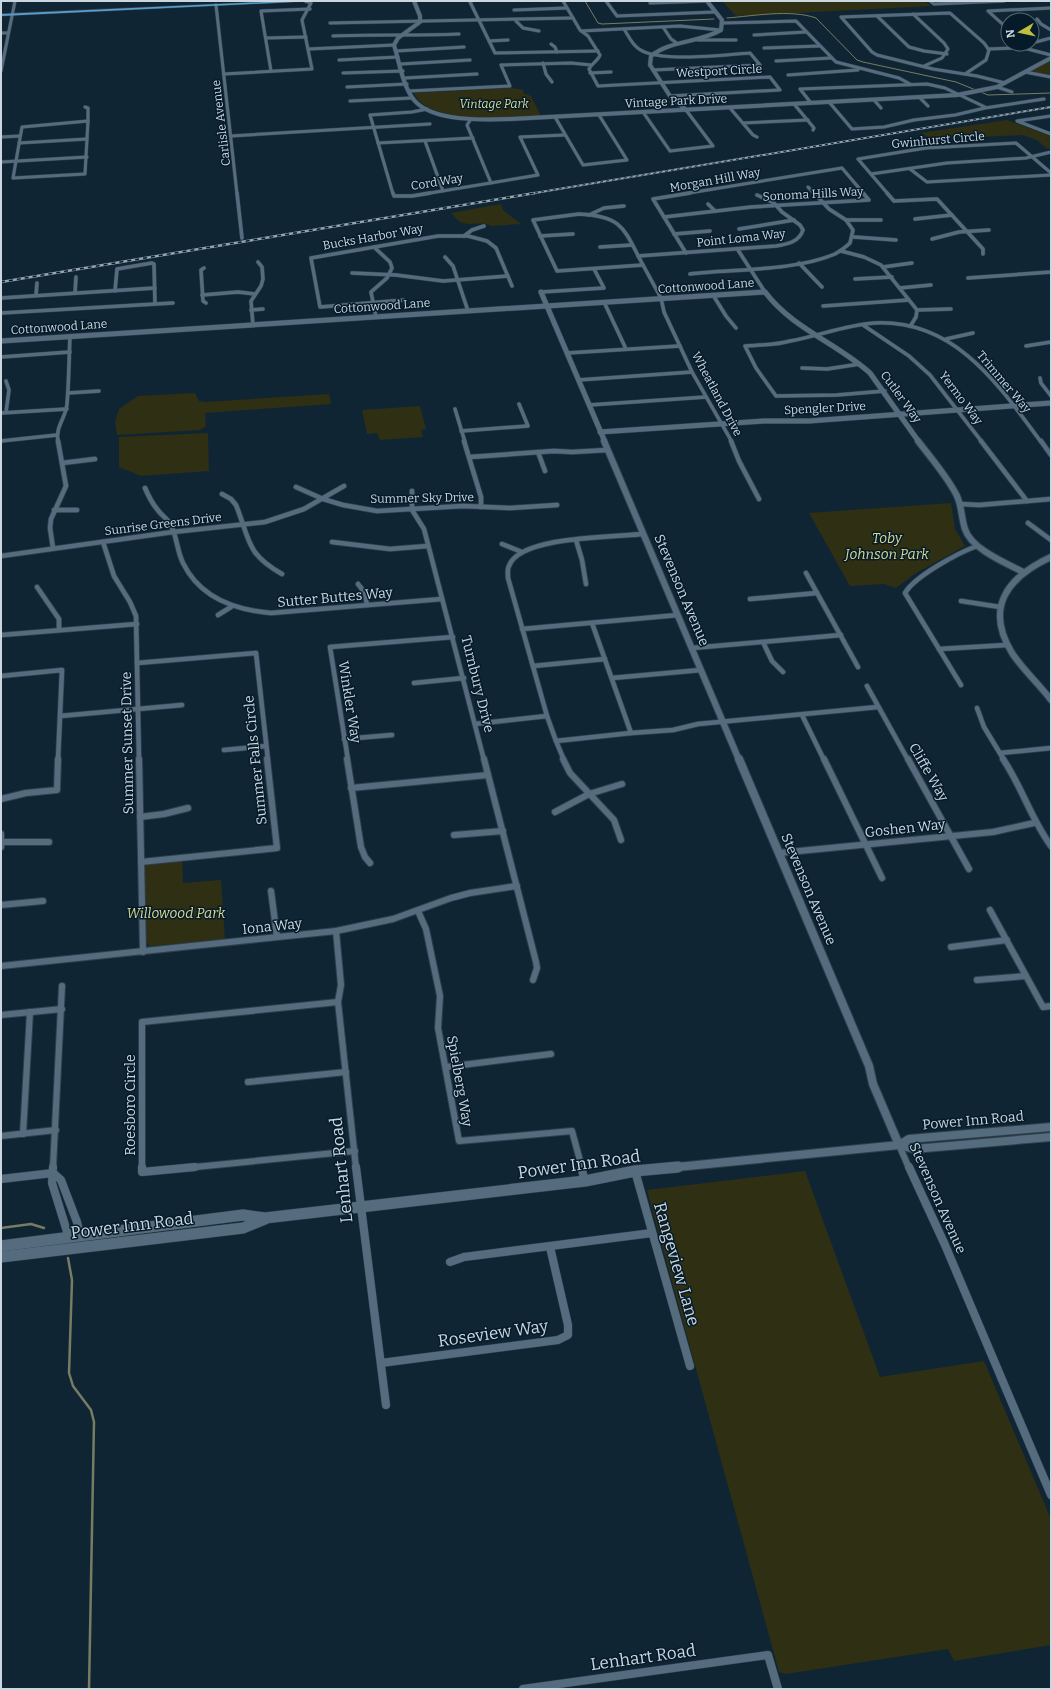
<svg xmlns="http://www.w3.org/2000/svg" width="1052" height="1690" font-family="Bitter,serif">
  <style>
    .green { fill: #2f2f14 }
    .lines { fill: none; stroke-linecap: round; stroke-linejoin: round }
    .stream-far1 { stroke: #777c62; stroke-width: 1 }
    .stream { stroke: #777c62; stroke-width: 2.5 }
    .street-far4-casing { stroke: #303e4b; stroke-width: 4 }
    .street-far3-casing { stroke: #303e4b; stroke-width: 4.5 }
    .street-far2-casing { stroke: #303e4b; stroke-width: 6 }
    .street-far1-casing { stroke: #303e4b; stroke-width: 8 }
    .street-casing { stroke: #303e4b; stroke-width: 9 }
    .secondary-far4-casing { stroke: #303e4b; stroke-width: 5 }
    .secondary-far3-casing { stroke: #303e4b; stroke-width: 6 }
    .secondary-far2-casing { stroke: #303e4b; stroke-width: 8 }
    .secondary-far1-casing { stroke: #303e4b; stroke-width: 10 }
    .secondary-casing { stroke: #303e4b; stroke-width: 12 }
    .primary-casing { stroke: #303e4b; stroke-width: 1 }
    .street-far4 { stroke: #546c7e; stroke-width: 3 }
    .street-far3 { stroke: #546c7e; stroke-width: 3.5 }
    .street-far2 { stroke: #546c7e; stroke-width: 4.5 }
    .street-far1 { stroke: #546c7e; stroke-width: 6 }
    .street { stroke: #546c7e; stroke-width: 8 }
    .secondary-far4 { stroke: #546c7e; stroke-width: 4 }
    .secondary-far3 { stroke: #546c7e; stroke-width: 5 }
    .secondary-far2 { stroke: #546c7e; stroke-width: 6 }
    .secondary-far1 { stroke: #546c7e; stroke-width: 8 }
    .secondary { stroke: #546c7e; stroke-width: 11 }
    .primary { fill: #599dcb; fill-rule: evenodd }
    .rail-far1-casing { stroke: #96a6b1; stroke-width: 2 }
    .rail-casing { stroke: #96a6b1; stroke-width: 2.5 }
    .rail-far1 { stroke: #061b2a; stroke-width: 1; stroke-dasharray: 3; stroke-linecap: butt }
    .rail { stroke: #061b2a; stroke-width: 1.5; stroke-dasharray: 4; stroke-linecap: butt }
    .labels { text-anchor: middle; stroke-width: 3; stroke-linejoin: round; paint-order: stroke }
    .far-street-label { font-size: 12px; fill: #cad7e1; stroke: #061b2a }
    .far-park-label { font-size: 12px; font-style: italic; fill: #d8d993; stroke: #061b2a }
    .park-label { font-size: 14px; font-style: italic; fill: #d8d993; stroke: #061b2a }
    .street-label { font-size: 14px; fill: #cad7e1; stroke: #061b2a }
    .near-street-label { font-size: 17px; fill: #cad7e1; stroke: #061b2a }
  </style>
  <rect width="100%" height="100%" fill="#0f2534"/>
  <g class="green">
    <polygon points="722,1 924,1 931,6 736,16"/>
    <polygon points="1051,60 1051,76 1031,72 1031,71"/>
    <path d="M512,88L524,90L523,93L531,96L541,116C512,118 427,125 414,93Z"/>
    <polygon points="1007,120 1051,136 1051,149 1046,148 1037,140 1022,135 932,139 921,133"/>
    <path d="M501,204L503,210L521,224L491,226C482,220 470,227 461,222C457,221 454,215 451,213Z"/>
    <polygon points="195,393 199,401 205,402 329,394 331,404 205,413 206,426 200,430 117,435 115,422 119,409 138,396"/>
    <polygon points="420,406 426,429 421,430 423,437 380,440 377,433 367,434 362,410"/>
    <polygon points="208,433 209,471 141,476 119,467 119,437"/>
    <polygon points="951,503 955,529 965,546 916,573 896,588 884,584 850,586 809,513"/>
    <polygon points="182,859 183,883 221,880 225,940 150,946 145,940 144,868 147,864"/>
    <polygon points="805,1171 880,1377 984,1361 1051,1519 1051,1645 954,1661 948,1649 786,1674 779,1672 647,1190"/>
  </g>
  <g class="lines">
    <g class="stream-far1">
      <polyline points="585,1 598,23 602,24 714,19"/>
      <path d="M727,18C753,16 791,9 816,18L857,60L863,62L956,82L988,95L1051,93"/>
    </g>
    <g class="stream">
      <polyline points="1,1228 31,1224 44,1228"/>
      <polyline points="68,1258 72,1280 69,1373 73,1386 91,1410 94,1422 89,1689"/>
    </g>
    <g class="street-far4-casing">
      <g id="street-far4">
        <polyline points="472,1 470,2 495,53 598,51"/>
        <path d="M563,1L580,30L588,36L600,55C598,61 592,63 589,69L598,86L770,77L780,90L670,96"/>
        <polyline points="606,1 617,16 715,12"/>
        <polyline points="930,1 934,4 1004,1"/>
        <polyline points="650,3 707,1"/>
        <polyline points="216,5 237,194"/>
        <polyline points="514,10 567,8"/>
        <polyline points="913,14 944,43 948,49 942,58 924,66"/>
        <polyline points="877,16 909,47 924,51 947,54"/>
        <polyline points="1037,19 1041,24 1051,30"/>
        <polyline points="516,21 523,28 539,31"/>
        <polyline points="330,23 573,18"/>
        <polyline points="723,23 796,21 836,62 899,78 910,84"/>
        <polyline points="663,27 671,39 678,44"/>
        <path d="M624,29C628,35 632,45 639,49C658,63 725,55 750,53L760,65L653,70"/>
        <polyline points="1008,29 988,11 1051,8"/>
        <polyline points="581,31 680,26 720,30"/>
        <polyline points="1,33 8,33"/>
        <polyline points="754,35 806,32"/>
        <path d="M333,36C375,34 417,36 459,34"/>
        <polyline points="266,38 306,37"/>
        <polyline points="698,40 736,40"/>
        <polyline points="489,41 508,40"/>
        <polyline points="1032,43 1051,38"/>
        <polyline points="551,44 555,47 557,52"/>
        <polyline points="1020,47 1051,55"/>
        <polyline points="764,48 819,46"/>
        <polyline points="309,49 394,45"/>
        <polyline points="988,49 1015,48 1028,44"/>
        <polyline points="396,51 464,47"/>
        <polyline points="339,60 398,57"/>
        <polyline points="776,61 831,58"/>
        <polyline points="543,63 546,74 552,82"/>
        <polyline points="401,64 470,60"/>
        <polyline points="1,71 15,1"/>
        <polyline points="271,71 261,11 310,9"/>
        <polyline points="1025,72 1051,77"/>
        <polyline points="343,73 403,71"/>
        <polyline points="590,73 611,72"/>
        <polyline points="224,74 312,69 302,20 311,3 305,1"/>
        <polyline points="965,74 986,60 989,50 984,43 950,13 841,17 872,52 877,55 933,69 977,76 1005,83"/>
        <polyline points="788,75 858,70"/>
        <polyline points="405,78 477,74"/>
        <polyline points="347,87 407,84"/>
        <polyline points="997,87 1012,92"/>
        <polyline points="409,91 510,86 501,65 571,63 591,65"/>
        <polyline points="920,98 928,106"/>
        <polyline points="874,100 881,108"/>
        <polyline points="350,101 412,98"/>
        <polyline points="829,102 852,129 884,127 914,120 955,115 985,108 1044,99"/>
        <polyline points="811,103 800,89 927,84 945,88 985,107"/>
        <polyline points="794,104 814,128 813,130"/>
        <polyline points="85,107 88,108 88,121"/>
        <polyline points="730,108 753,135 757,137"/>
        <polyline points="643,112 670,151 713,146 686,110"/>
        <polyline points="1051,116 1017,121 1051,134"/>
        <polyline points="555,117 583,165 627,160 599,115"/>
        <polyline points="471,119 467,125 491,183"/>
        <polygon points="88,121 85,174 13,178 22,127"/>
        <polyline points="743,123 808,120"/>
        <polyline points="231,136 430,124"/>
        <polyline points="1,137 20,136"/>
        <polyline points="425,141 443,191"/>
        <polyline points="19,143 87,139"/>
        <polyline points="378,143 473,138"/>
        <polyline points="1,162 87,157"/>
        <polyline points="910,169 927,182 1051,175"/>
        <polyline points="871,174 947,163 1026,158 1051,152"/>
        <polyline points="808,187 815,194"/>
        <polyline points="393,194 370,115 412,112 427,109"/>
        <polyline points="424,194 538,175 520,137 565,135"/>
        <polyline points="683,194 842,168 864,194"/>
        <polyline points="888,194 858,159 926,148 1016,143 1051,173"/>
      </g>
    </g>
    <g class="street-far3-casing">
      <g id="street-far3">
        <polyline points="237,193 242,238"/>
        <polyline points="393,193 394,196 412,196 430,193"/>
        <polyline points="887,193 894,201 937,199 983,249 983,254"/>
        <polyline points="708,204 715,211"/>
        <path d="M579,214C624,216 624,230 643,265L557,271L533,220Z"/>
        <polyline points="589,215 604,208 624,206"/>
        <polyline points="664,217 686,253"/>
        <polyline points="664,217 653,199 690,193"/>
        <polyline points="664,217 751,207 869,200 863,193"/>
        <polyline points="915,219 952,215"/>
        <polyline points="846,220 881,220"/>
        <polyline points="739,229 794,220"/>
        <polyline points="674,234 710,231"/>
        <polyline points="464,236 472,230 484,226"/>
        <polyline points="540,236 573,234"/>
        <polyline points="854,237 896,240"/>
        <polyline points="932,239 959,232 989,230"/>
        <polyline points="374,247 390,262 392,268 387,278 371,292 376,317"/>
        <polyline points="600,247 632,245"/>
        <polyline points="738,250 765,292"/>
        <polyline points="841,251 864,257 881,265 917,310 916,317 911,325"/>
        <path d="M638,256L776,246C788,244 799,242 803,230L800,225L782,212L774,203L757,195"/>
        <polyline points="445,257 453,266 468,311"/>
        <polyline points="799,263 822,287"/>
        <polyline points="643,265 661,298 664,312 692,372 732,442"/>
        <polyline points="883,267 912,263"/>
        <polyline points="204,268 201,270 203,301 206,303"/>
        <polyline points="352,273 396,275 443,281 508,276"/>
        <path d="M690,274C733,269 796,271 835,254C840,251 846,247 850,243L853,230L846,220L829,209L814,193"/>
        <polyline points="968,278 1051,272"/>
        <polyline points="855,279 892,277"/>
        <polyline points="900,288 931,285"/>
        <polyline points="115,291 117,269 152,263 154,264 155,304"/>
        <polyline points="541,292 604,288 594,269"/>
        <polyline points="75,293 76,277"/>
        <polyline points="36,295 37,283"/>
        <polyline points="202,295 238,292 255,294"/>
        <polyline points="713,295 726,316 736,328"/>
        <polyline points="1,298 155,288"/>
        <polyline points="404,300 320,307 311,258 438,236 468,236 487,241 496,248 512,286"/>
        <polyline points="604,302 626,349"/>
        <polyline points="823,306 909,300"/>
        <polyline points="251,310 263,309"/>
        <polyline points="917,310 951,309"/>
        <polyline points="1,313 173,303"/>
        <polyline points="253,325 251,301 261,286 263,279 262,267 258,262"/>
        <polyline points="863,325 909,356 930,375 982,442"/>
        <polyline points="946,339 973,333"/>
        <polyline points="1026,346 1051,342"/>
        <polyline points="567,353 680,346"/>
        <polyline points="1,357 70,352"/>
        <polyline points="802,368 827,369 860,364"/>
        <polyline points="1040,378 1041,383 1051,396"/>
        <polyline points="578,380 692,372"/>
        <polyline points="6,381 9,390 6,412"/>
        <path d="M885,391L837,395L776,396L756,368L745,346C760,345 776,345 790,341C818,336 846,325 874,323C955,319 998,384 1041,442"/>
        <polyline points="68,393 99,391"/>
        <polyline points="589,405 706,397"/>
        <polyline points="455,409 465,442"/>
        <polyline points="1,413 67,409"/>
        <polyline points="461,431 528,426 519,404"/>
        <polyline points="1,441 57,435"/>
        <path d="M58,442C55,426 66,418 67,404C69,381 69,358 70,336"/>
      </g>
    </g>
    <g class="street-far2-casing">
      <g id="street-far2">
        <polyline points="464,441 481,497 481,507"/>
        <polyline points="731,441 739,461 759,499"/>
        <polyline points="981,441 1027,501"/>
        <polyline points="1041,441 1051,455"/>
        <polyline points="538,452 545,471"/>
        <polyline points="470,457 554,451 572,452 608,450"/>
        <polyline points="62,463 95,459"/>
        <polyline points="296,487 323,499 343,505 377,511 463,506 510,508 557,505"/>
        <path d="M145,488C148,495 152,503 157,509C161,515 168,519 171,525C177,537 177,551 183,563C200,598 235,610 271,613L442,599"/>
        <polyline points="412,491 412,510 424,529 484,760"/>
        <path d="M222,494L231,499L236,505C250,540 246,554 282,574"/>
        <polyline points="961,504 979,505 1051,499"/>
        <polyline points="54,510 77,510"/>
        <polyline points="1028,523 1051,540"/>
        <polyline points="576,540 582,560 586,584"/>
        <polyline points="103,542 114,576 130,602 136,616 139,760"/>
        <polyline points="332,542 390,549 428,546"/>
        <polyline points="502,544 522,552"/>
        <polyline points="53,548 50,528 51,519 66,486 58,441"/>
        <polyline points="1,556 173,532 265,522 304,509 344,486"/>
        <polyline points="806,573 858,667"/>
        <polyline points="358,584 365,593 367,605"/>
        <polyline points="37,587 59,619 59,630"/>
        <polyline points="750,599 817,593"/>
        <polyline points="961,601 1000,607"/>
        <polyline points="218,615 231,607"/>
        <polyline points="592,623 631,733 673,730 698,724 878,707"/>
        <polyline points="522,629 678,615"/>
        <polyline points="1,635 137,624"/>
        <polyline points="763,642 772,661 783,672"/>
        <polyline points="692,648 841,635"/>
        <polyline points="939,649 1007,645"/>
        <polyline points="137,663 256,653 268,760"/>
        <polyline points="533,666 605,659"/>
        <polyline points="1,676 62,670 58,760"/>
        <polyline points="612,678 701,670"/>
        <polyline points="414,683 464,678"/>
        <path d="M961,685L905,593C915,576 958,553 977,546"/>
        <polyline points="867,686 908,760"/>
        <polyline points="977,708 984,727 1004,760"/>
        <polyline points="802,715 824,760"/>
        <polyline points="60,716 182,705"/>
        <path d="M547,716L508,578C508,574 507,569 509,566C519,536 615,537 643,534"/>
        <polyline points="475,724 547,716 556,741 631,733"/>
        <polyline points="344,739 392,735"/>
        <polyline points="556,741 564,760"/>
        <polyline points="224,750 266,746"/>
        <polyline points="1000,753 1051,748"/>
        <polyline points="348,760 330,647 453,637"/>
      </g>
    </g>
    <g class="street-far1-casing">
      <g id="street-far1">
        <polyline points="139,759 143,952"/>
        <polyline points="347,759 361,847 365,857 370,863"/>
        <polyline points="484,759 536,962 537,968 533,980"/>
        <polyline points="563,759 570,773 614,820 621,840"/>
        <polyline points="824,759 882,878"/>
        <polyline points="908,759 969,869"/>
        <path d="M1003,759C1022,787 1031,819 1051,846"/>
        <polyline points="351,788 488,775"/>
        <polyline points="1,799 26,793 57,790 58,759"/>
        <polyline points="555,812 589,794 622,784"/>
        <polyline points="140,817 164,814 188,808"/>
        <polyline points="1,834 1,847"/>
        <polyline points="454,835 503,831"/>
        <polyline points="1,842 49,842"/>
        <polyline points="779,853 993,832 1034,823"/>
        <polyline points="141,862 277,848 267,759"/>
        <polyline points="271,891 277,937"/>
        <polyline points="1,905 43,901"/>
        <polyline points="990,910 1043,1007 1051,1006"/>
        <polyline points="418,911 426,929 440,996 438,1028 459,1141 572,1131 582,1168"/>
        <polyline points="336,931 341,985 338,1002 356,1168"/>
        <polyline points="951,947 1007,940"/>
        <polyline points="1,966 336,931 393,919 451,898 470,893 517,886"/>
        <polyline points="977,980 1026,976"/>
        <polyline points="1,1015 62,1009"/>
        <polyline points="446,1067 551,1054"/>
        <polyline points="248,1082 346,1072"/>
        <polyline points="23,1134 30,1012"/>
        <polyline points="1,1136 56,1130"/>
        <polyline points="899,1145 909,1168"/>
        <polyline points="53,1168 62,986"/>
        <polyline points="142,1168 142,1022 338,1002"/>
        <polyline points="185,1168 355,1151"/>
      </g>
    </g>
    <g class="street-casing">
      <g id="street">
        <polyline points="53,1167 52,1183 69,1238"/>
        <polyline points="142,1167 142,1172 195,1167"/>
        <polyline points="356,1167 386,1405"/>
        <polyline points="581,1167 585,1181"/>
        <polyline points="909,1167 945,1245 1051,1495"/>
        <polyline points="635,1171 690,1366"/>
        <polyline points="53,1173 61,1180 77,1222 80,1236"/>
        <polyline points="1,1179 53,1173"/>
        <polyline points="450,1262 464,1257 652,1233"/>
        <polyline points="381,1363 558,1340 568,1335 568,1325 550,1247"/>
        <polyline points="523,1689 768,1655 778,1689"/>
      </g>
    </g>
    <g class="secondary-far4-casing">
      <g id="secondary-far4">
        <path d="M414,1L420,16V22L398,38L394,45C399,61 403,87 414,100C432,122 485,120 511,119L957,95L997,87L1051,58"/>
        <path d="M686,110L670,96L650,65L651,56C671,40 699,43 721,30L722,20L707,1"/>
      </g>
    </g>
    <g class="secondary-far3-casing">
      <g id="secondary-far3">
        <polyline points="541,292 605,442"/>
        <path d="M1,341L765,292C793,329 837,343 870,373L919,442"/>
        <polyline points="600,432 764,421 809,421 1051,403"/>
      </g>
    </g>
    <g class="secondary-far2-casing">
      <g id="secondary-far2">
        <polyline points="604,441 739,760"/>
        <path d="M918,441C931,458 946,475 956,494C962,505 961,517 965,529C971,549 1006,563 1023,572"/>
        <path d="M1051,557C1008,577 984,607 1012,653C1023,670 1039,684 1051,700"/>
      </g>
    </g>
    <g class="secondary-far1-casing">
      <g id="secondary-far1">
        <polyline points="739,759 869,1066 873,1084 899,1145"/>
        <polyline points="899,1145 909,1139 1051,1127"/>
        <polyline points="667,1168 899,1145 914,1149 1051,1137"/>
      </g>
    </g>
    <g class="secondary-casing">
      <g id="secondary">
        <polyline points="1,1246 243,1215 265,1218 585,1181 635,1171 678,1167"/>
        <polyline points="1,1257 243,1228 265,1219"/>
      </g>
    </g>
    <g class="primary-casing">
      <polygon id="primary" points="285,1 314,1 1,16 1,14"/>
    </g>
    <use href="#street-far4" class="street-far4"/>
    <use href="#street-far3" class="street-far3"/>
    <use href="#street-far2" class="street-far2"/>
    <use href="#street-far1" class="street-far1"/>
    <use href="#street" class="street"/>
    <use href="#secondary-far4" class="secondary-far4"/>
    <use href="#secondary-far3" class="secondary-far3"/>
    <use href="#secondary-far2" class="secondary-far2"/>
    <use href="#secondary-far1" class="secondary-far1"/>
    <use href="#secondary" class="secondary"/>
    <use href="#primary" class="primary"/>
    <g class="rail-far1-casing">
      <polyline id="rail-far1" points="529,194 1051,107"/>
    </g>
    <g class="rail-casing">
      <polyline id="rail" points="1,282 535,193"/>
    </g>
    <use href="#rail-far1" class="rail-far1"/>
    <use href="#rail" class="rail"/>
  </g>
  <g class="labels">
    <g class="far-street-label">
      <text transform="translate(719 71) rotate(-3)" y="4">Westport Circle</text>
      <text transform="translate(676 101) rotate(-3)" y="4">Vintage Park Drive</text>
      <text transform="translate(221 123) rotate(-97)" y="4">Carlisle Avenue</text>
      <text transform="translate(938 140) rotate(-5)" y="4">Gwinhurst Circle</text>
      <text transform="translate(715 180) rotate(-10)" y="4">Morgan Hill Way</text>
      <text transform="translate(437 182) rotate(-9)" y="4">Cord Way</text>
      <text transform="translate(813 194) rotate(-3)" y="4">Sonoma Hills Way</text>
      <text transform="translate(373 237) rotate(-10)" y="4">Bucks Harbor Way</text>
      <text transform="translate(741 238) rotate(-6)" y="4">Point Loma Way</text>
      <text transform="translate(706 286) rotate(-4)" y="4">Cottonwood Lane</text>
      <text transform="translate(382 306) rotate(-4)" y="4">Cottonwood Lane</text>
      <text transform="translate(59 327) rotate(-4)" y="4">Cottonwood Lane</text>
      <text transform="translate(1004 382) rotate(50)" y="4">Trimmer Way</text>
      <text transform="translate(717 394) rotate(62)" y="4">Wheatland Drive</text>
      <text transform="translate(901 397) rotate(54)" y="4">Cutler Way</text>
      <text transform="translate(961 398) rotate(53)" y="4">Yermo Way</text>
      <text transform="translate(825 408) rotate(-3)" y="4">Spengler Drive</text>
      <text transform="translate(422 498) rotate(-1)" y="4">Summer Sky Drive</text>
      <text transform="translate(163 524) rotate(-7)" y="4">Sunrise Greens Drive</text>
    </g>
    <g class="far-park-label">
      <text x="494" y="108">Vintage Park</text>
    </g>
    <g class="park-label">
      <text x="887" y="543">Toby<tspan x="887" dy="16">Johnson Park</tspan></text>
      <text x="176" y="918">Willowood Park</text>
    </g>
    <g class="street-label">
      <text transform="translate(682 590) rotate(67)" y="5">Stevenson Avenue</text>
      <text transform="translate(335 597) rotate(-5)" y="5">Sutter Buttes Way</text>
      <text transform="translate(478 684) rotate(76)" y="5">Turnbury Drive</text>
      <text transform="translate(350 702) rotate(81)" y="5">Winkler Way</text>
      <text transform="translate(127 743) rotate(-91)" y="5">Summer Sunset Drive</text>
      <text transform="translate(255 760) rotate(-96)" y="5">Summer Falls Circle</text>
      <text transform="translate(929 772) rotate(60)" y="5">Cliffe Way</text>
      <text transform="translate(905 828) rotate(-6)" y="5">Goshen Way</text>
      <text transform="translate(809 889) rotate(67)" y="5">Stevenson Avenue</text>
      <text transform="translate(272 926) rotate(-6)" y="5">Iona Way</text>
      <text transform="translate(460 1081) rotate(80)" y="5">Spielberg Way</text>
      <text transform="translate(130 1105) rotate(-90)" y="5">Roesboro Circle</text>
      <text transform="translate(973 1120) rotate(-5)" y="5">Power Inn Road</text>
      <text transform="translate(938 1198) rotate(66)" y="5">Stevenson Avenue</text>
    </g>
    <g class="near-street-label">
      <text transform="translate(579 1164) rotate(-8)" y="6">Power Inn Road</text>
      <text transform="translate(341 1170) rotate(-96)" y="6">Lenhart Road</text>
      <text transform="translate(132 1225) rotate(-7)" y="6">Power Inn Road</text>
      <text transform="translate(677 1264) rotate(74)" y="6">Rangeview Lane</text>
      <text transform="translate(493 1333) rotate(-8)" y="6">Roseview Way</text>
      <text transform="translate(643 1657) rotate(-8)" y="6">Lenhart Road</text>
    </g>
  </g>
  <rect width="1052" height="1690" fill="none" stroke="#cad7e1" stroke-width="4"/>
  <g transform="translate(1020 32) rotate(261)"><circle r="19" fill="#061b2a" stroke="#546673"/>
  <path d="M0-3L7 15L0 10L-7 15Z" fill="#bfbe41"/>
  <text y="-6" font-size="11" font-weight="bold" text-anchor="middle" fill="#cad7e1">N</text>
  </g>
</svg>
